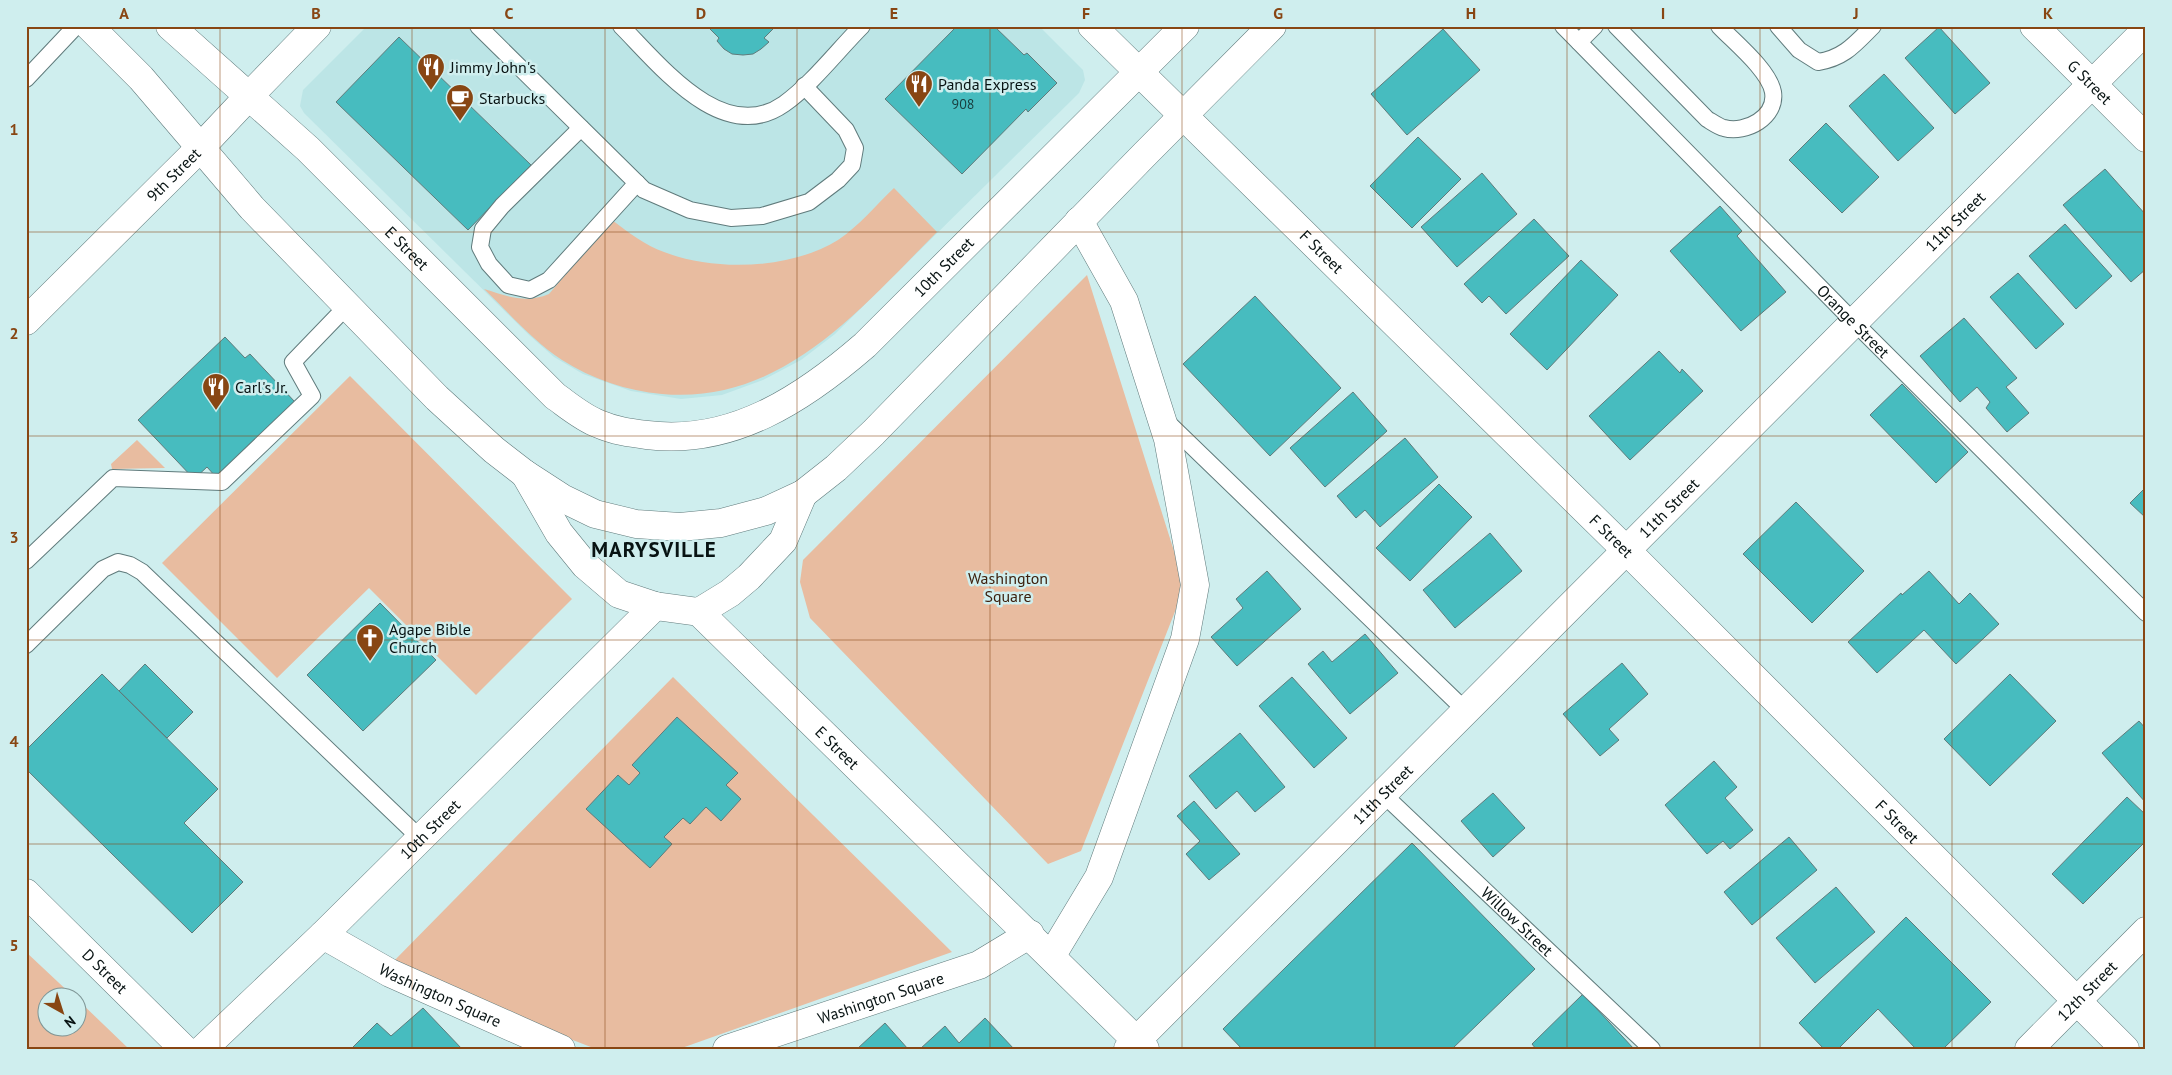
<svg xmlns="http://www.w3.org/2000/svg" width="2172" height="1075" font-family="'PT Sans',sans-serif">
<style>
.built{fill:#bce5e6}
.green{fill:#e8bca0}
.building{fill:#47bcbf;stroke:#5f7b7b}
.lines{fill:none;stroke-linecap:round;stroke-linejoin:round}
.lane-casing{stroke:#607b7c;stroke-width:18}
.street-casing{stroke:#607b7c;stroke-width:29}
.highway-casing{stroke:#607b7c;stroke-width:29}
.lane{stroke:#fff;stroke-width:16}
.street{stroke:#fff;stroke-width:28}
.highway{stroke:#fff;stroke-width:28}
.grid{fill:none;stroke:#884613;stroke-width:1;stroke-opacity:0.55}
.labels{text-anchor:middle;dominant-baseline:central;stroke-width:5;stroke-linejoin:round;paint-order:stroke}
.number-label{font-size:14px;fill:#183d3e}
.poi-label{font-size:16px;fill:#081313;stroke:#cfeeee;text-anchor:start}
.street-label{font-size:16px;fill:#081313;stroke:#cfeeee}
.park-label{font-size:16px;fill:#3d210e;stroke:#cfeeee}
.district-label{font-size:21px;font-weight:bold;letter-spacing:1px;fill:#081313;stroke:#cfeeee}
.neatline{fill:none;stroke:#884613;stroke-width:2}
.grid-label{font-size:16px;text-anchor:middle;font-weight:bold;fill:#884613}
</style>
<rect width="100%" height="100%" fill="#cfeeee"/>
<path class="built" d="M 367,26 L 1039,26 L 1083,70 L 1085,80 L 1079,93 L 835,334 L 801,360 L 763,380 L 722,395 L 681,399 L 631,391 L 583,374 L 554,357 L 529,335 L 304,113 L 300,106 L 303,90 Z"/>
<path class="green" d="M 894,188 L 937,232 C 860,309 782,405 662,394 C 627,391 592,379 562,360 C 533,341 509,313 484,289 C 507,296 525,304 549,294 L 612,220 C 629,233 645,245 664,252 C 715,272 792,269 838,240 C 859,226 876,205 894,188 Z
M 1087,275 L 1185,586 L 1081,851 L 1048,864 L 810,618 L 800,582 L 803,560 Z
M 350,376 L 572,599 L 476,695 L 369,588 L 277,678 L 162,563 Z
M 137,440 L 165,468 L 112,469 L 111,464 Z
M 673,677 L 952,952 L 679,1049 L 596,1049 L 446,991 L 390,965 Z
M 26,952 L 74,997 L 48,998 L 48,1028 L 78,1028 L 78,1000 L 129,1049 L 26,1049 Z"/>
<path class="building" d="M 707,26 L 776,26 L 764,38 L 769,42 L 761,49 L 753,54 L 743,55 L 732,54 L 724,49 L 717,41 L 719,38 Z
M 957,26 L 994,26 L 1024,55 L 1027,53 L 1057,83 L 1028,112 L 1026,109 L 962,174 L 885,99 Z
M 1939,27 L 1990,83 L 1955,114 L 1905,58 Z
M 1443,29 L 1480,70 L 1407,135 L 1371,94 Z
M 399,37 L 531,165 L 468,230 L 336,102 Z
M 1884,74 L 1934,128 L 1898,161 L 1849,106 Z
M 1826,123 L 1879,177 L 1842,213 L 1789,160 Z
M 1418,137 L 1461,179 L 1412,228 L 1370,186 Z
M 2105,169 L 2146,215 L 2146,256 L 2143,258 L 2146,260 L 2146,269 L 2131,282 L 2063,205 Z
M 1482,173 L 1517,214 L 1457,267 L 1421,227 Z
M 1720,206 L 1742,231 L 1737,236 L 1786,292 L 1741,331 L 1670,251 Z
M 1534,219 L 1569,256 L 1506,314 L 1489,296 L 1482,303 L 1464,284 Z
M 2065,224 L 2112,276 L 2076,309 L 2029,256 Z
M 1581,260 L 1618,295 L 1547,370 L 1510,334 Z
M 2018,273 L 2064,324 L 2036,349 L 1990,297 Z
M 1255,296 L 1341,388 L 1270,456 L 1183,364 Z
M 1964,318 L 2017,378 L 2006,387 L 2029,413 L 2007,432 L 1986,408 L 1990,402 L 1977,387 L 1960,402 L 1920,356 Z
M 225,337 L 245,358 L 250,354 L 295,402 L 216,477 L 207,467 L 194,479 L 138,420 Z
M 1659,351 L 1680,373 L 1682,369 L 1703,391 L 1630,460 L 1589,416 Z
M 1902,384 L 1968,452 L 1936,483 L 1870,415 Z
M 1353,392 L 1387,431 L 1325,487 L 1290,448 Z
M 1405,438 L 1438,477 L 1380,527 L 1365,510 L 1356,518 L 1337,496 Z
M 1439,484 L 1472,517 L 1410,581 L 1376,548 Z
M 2146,487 L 2146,518 L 2130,503 Z
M 1796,502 L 1864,571 L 1812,623 L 1743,554 Z
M 1490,533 L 1522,571 L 1455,628 L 1423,590 Z
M 1267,571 L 1301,609 L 1237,666 L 1211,637 L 1243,608 L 1236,599 Z
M 1929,571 L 1959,604 L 1970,593 L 1999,624 L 1956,664 L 1924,630 L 1877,673 L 1848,642 L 1901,593 L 1902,595 Z
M 380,603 L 436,660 L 363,731 L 307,675 Z
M 1365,634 L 1398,673 L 1350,714 L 1308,664 L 1323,651 L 1332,662 Z
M 1622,663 L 1648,694 L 1609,729 L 1619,740 L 1600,756 L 1563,714 Z
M 145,664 L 193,712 L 167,738 L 119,691 Z
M 102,674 L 218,789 L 184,823 L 243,882 L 192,933 L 26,769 L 26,750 Z
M 2010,674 L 2056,721 L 1990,786 L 1944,739 Z
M 1292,677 L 1347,738 L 1314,768 L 1259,706 Z
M 677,717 L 738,773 L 726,785 L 741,799 L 721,821 L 706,807 L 690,824 L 683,818 L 664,837 L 672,844 L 650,868 L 586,809 L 618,775 L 629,785 L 640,773 L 632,765 Z
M 2139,721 L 2146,729 L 2146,803 L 2102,753 Z
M 1240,733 L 1285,787 L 1255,812 L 1237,791 L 1216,809 L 1189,776 Z
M 1714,761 L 1737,787 L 1725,798 L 1753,830 L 1730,849 L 1723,841 L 1707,854 L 1665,805 Z
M 1493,793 L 1525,828 L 1493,857 L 1461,821 Z
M 2127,797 L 2146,815 L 2146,841 L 2083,904 L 2052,874 Z
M 1194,801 L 1240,854 L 1209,880 L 1186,854 L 1200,841 L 1177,816 Z
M 1789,837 L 1817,870 L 1752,925 L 1724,892 Z
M 1412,843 L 1535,969 L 1452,1049 L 1242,1049 L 1223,1029 Z
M 1836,887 L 1875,932 L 1815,983 L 1776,938 Z
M 1906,917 L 1991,1002 L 1943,1049 L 1916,1049 L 1878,1009 L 1838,1049 L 1824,1049 L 1799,1023 Z
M 1583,994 L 1634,1049 L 1536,1049 L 1532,1044 Z
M 423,1008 L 462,1049 L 351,1049 L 377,1023 L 391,1036 Z
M 985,1018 L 1014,1049 L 920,1049 L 945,1026 L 959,1043 Z
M 885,1023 L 908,1049 L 857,1049 Z"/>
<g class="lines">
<defs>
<g id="lane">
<path d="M 478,26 L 644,190 L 690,210 L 731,218 L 762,216 L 809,202 L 838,180 L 852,165 L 855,148 L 846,130 L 804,86"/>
<path d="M 621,26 C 659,64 723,147 784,104 C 812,84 837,51 862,26"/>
<path id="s1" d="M 1563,26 L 1854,322 L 2146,613"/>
<path d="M 1616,26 L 1707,119 C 1712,122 1719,127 1724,128 C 1746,134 1777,117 1773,92 C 1769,70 1734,42 1719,26"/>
<path d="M 1778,26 L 1799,50 L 1818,62 C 1844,58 1855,44 1873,26"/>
<path d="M 1579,42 L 1595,26"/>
<path d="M 26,79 L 76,26"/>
<path d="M 581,128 L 502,206 L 483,229 L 480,247 L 489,264 L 508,285 L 530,290 L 549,280 L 637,183"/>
<path d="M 1165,420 L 1466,711"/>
<path d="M 26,561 L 113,478 L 222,482 L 312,396 L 293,362 L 347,306"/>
<path d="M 26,645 L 103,569 L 118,562 L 130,565 L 142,572 L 420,838"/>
<path id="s2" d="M 1383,794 L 1652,1049"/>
</g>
<g id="street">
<path id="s3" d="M 1092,26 L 1626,550 L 2125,1049"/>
<path id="s4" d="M 2034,26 L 2146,138"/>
<path d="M 249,96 L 317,26"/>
<path id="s5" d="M 525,474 L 559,533 L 585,565 L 619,594 L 655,606 L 699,612 L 1145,1049"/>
<path d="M 699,612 L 730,593 L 749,577 L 783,541 L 803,494"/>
<path id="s6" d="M 26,893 L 184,1049"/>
<path id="s7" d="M 323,935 L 390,973 L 561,1049"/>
<path d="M 1052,955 L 1099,877 L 1185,639 L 1195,585 L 1168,439 L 1124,301 L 1079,221"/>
<path id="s8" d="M 203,1049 L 323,935 L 655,606"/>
<path id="s9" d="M 727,1049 L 979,965 L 1030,934"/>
<path id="s10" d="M 1128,1049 L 2146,30"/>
<path id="s11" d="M 2029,1049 L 2146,931"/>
</g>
<g id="highway">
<path d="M 89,26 L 141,78 L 252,208 L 437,398 L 494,450 L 525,474 L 562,498 L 595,514 L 636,524 L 680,527 L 721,523 L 766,511 L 803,494 L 836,468 L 873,433 L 1145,154 L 1272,26"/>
<path id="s12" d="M 170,26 L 308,149 L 555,396 C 569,406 583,418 599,424 C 615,431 631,433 647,435 C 732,446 804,398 865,345 L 1185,26"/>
<path id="s13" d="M 26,321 L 201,147 L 249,96"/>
</g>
</defs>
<use href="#lane" class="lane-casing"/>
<use href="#street" class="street-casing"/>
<use href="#highway" class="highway-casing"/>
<use href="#lane" class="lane"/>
<use href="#street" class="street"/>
<use href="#highway" class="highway"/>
</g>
<path class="grid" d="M 220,26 L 220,1049M 412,26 L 412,1049M 605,26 L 605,1049M 797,26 L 797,1049M 990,26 L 990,1049M 1182,26 L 1182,1049M 1375,26 L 1375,1049M 1567,26 L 1567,1049M 1760,26 L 1760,1049M 1952,26 L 1952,1049M 26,232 L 2146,232M 26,436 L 2146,436M 26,640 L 2146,640M 26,844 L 2146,844"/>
<defs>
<symbol id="restaurant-pin" viewBox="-11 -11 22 30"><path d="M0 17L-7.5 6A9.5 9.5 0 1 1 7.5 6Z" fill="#884613" stroke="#cfeeee"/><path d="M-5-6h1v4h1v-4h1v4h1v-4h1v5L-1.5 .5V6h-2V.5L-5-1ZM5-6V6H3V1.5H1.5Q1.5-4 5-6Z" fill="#fff"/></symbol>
<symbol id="cafe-pin" viewBox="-11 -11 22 30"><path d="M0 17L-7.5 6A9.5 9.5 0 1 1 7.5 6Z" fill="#884613" stroke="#cfeeee"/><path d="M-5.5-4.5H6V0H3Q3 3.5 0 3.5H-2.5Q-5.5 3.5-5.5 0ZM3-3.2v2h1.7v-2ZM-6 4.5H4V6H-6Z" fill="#fff"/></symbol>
<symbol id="church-pin" viewBox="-11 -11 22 30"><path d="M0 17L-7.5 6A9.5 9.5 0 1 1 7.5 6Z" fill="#884613" stroke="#cfeeee"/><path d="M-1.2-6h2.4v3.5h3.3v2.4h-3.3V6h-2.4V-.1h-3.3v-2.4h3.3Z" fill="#fff"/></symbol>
</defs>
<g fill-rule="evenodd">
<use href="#restaurant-pin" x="415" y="51" width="32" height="43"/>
<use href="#restaurant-pin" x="903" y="68" width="32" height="43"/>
<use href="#cafe-pin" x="444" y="82" width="32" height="43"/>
<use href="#restaurant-pin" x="200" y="371" width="32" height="43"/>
<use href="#church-pin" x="354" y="622" width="32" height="43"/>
</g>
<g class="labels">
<g class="number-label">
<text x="963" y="104">908</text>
</g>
<g class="poi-label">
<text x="450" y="67">Jimmy John's</text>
<text x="938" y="84">Panda Express</text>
<text x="479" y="98">Starbucks</text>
<text x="235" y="387">Carl's Jr.</text>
<text x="389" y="629">Agape Bible<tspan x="389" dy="18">Church</tspan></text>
</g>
<g class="street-label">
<text stroke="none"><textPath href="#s4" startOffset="79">G Street</textPath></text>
<text stroke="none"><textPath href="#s13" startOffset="208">9th Street</textPath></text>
<text stroke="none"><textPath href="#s10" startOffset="1170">11th Street</textPath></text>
<text stroke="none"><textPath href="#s12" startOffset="325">E Street</textPath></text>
<text stroke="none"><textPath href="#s3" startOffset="322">F Street</textPath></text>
<text stroke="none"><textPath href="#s12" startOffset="990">10th Street</textPath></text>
<text stroke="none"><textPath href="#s1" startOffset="414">Orange Street</textPath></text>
<text stroke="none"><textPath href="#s10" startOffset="765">11th Street</textPath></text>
<text stroke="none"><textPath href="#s3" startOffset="728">F Street</textPath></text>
<text stroke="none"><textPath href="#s5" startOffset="430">E Street</textPath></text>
<text stroke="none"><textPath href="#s10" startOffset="360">11th Street</textPath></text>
<text stroke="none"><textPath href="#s3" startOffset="1132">F Street</textPath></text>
<text stroke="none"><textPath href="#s8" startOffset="316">10th Street</textPath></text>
<text stroke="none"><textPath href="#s2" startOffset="185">Willow Street</textPath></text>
<text stroke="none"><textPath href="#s6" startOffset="111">D Street</textPath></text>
<text stroke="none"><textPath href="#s11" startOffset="82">12th Street</textPath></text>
<text stroke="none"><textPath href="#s7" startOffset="132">Washington Square</textPath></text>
<text stroke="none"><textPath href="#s9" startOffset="162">Washington Square</textPath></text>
</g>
<g class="park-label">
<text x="1008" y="578">Washington<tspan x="1008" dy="18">Square</tspan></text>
</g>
<g class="district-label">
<text x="654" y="549">MARYSVILLE</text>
</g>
</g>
<rect width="2172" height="1075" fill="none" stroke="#cfeeee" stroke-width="55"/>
<g transform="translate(62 1012) rotate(141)"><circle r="24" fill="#cfeeee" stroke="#7f9696"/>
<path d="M0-4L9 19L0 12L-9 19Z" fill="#884613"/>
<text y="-8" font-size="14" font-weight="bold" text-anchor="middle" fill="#081313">N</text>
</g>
<rect x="28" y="28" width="2116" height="1020" class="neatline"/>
<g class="grid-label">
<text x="124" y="19">A</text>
<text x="316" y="19">B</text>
<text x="509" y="19">C</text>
<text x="701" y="19">D</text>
<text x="894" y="19">E</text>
<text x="1086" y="19">F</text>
<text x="1278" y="19">G</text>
<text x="1471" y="19">H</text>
<text x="1663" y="19">I</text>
<text x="1856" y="19">J</text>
<text x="2048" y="19">K</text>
<text x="14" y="135">1</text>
<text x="14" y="339">2</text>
<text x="14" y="543">3</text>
<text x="14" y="747">4</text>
<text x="14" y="951">5</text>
</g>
</svg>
